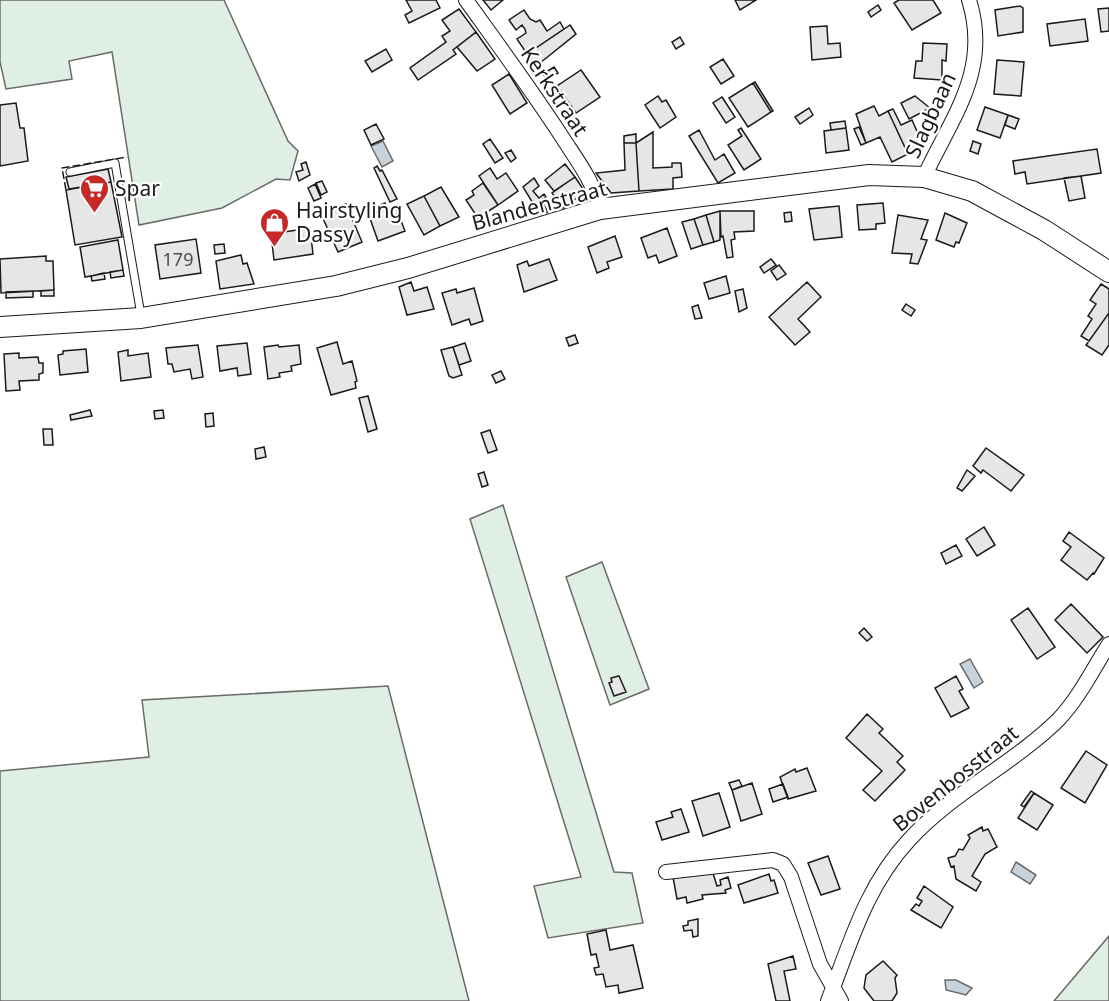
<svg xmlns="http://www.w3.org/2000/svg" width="1109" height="1001" font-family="'Noto Sans',sans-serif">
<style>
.green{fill:#e0efe3;stroke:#6a6a6a;stroke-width:1.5}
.water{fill:#c6d2dc;stroke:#6a6a6a;stroke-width:1.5}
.building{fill:#e6e6e6;stroke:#1a1a1a;stroke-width:1.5}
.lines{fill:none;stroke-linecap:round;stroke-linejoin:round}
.lane-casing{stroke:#1a1a1a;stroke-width:9}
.street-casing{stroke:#1a1a1a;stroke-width:16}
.secondary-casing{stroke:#1a1a1a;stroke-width:22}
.lane{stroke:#fff;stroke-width:7}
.street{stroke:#fff;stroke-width:14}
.secondary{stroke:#fff;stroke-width:20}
.fence{stroke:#1a1a1a;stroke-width:1.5;stroke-dasharray:8 3;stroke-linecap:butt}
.labels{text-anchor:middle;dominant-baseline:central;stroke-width:4.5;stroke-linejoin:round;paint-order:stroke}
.number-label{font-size:18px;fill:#4d4d4d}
.street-label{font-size:21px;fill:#1a1a1a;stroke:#fff}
.poi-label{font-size:21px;fill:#1a1a1a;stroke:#fff;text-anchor:start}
</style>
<rect width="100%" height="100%" fill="#fff"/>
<path class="green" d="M 0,0 L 224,0 L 288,141 L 298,151 L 290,180 L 276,179 L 222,208 L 139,225 L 112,52 L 69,61 L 72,79 L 6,89 L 0,62 Z
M 503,505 L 614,872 L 632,873 L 643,923 L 548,938 L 534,886 L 581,877 L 470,519 Z
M 602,562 L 649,689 L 610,705 L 566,577 Z
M 388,686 L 469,1001 L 0,1001 L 0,771 L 149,757 L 142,700 Z
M 1109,936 L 1109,1001 L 1054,1001 Z"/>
<path class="water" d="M 383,141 L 393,161 L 382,167 L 371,146 Z
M 970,659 L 983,682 L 974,688 L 960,664 Z
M 1016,862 L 1036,875 L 1030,884 L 1011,872 Z
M 945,980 L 956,980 L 972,988 L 966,995 L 946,990 Z"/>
<path class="building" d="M 406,0 L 436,0 L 440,8 L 409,23 L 405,15 L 412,11 Z
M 483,0 L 503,0 L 491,10 Z
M 735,0 L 756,0 L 740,10 Z
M 899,0 L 933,0 L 941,13 L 912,30 L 894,3 Z
M 878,5 L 881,10 L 871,17 L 868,12 Z
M 1020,6 L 1023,8 L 1023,32 L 998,36 L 995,10 Z
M 1109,8 L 1109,31 L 1101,32 L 1098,9 Z
M 459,9 L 476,32 L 453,50 L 456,54 L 418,80 L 410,68 L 446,42 L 442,36 L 450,31 L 442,20 Z
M 524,10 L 530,19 L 536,22 L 540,20 L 547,31 L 560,22 L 564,29 L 527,54 L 517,39 L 526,33 L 525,29 L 522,25 L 516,30 L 509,20 Z
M 1085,19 L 1088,41 L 1050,46 L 1047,24 Z
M 570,25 L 576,34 L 535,67 L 527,54 Z
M 827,26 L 828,44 L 840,43 L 841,57 L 812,60 L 810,27 Z
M 476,32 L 495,59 L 477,71 L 457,47 Z
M 680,37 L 684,44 L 676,49 L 672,42 Z
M 923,43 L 947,44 L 946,61 L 942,60 L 942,80 L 914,78 L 916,61 L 922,61 Z
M 386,49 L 392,60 L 372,72 L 365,61 Z
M 723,59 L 734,76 L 721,84 L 710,67 Z
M 997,60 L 1024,62 L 1021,96 L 994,94 Z
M 554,67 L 558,73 L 547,79 L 543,74 Z
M 581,70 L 600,97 L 576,113 L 557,86 Z
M 509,74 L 527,103 L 510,114 L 492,85 Z
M 755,82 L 773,111 L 771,112 L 753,83 Z
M 753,83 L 771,112 L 748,127 L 729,98 Z
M 658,96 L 662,102 L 666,100 L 676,117 L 660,128 L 645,105 Z
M 915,96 L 930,108 L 909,119 L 901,103 Z
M 722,97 L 735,117 L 726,123 L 713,103 Z
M 16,103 L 20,128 L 24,128 L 28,161 L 0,166 L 0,105 Z
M 874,106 L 879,116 L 888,111 L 908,154 L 892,162 L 880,137 L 866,143 L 856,114 Z
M 985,107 L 1008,115 L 1000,138 L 977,130 Z
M 809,108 L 813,115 L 800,124 L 795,117 Z
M 893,109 L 901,125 L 912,120 L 924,147 L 908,154 L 888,111 Z
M 1008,115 L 1019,119 L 1015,129 L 1005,125 Z
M 845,121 L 846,128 L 831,130 L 830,123 Z
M 376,124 L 384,139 L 371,145 L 364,130 Z
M 859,127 L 866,143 L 861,145 L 854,129 Z
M 741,128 L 761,159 L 744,170 L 728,145 L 742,136 L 738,130 Z
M 846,128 L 849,150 L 826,153 L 824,131 Z
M 699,130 L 715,160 L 724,154 L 735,173 L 718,183 L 689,136 Z
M 653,132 L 653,168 L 672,167 L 672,163 L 681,163 L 682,177 L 673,178 L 673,189 L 639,191 L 636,143 Z
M 636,134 L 636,143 L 624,143 L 624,136 Z
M 490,139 L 503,158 L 495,163 L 483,144 Z
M 973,141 L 981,144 L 978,154 L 970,151 Z
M 624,143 L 636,143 L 639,191 L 611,193 L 596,173 L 625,170 Z
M 1097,149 L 1101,173 L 1027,184 L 1025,172 L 1015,174 L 1013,161 Z
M 511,150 L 516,158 L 511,162 L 505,153 Z
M 306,162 L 310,175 L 299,181 L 296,172 L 303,170 L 301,164 Z
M 565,164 L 575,177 L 554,191 L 545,180 Z
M 377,166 L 380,171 L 382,170 L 397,199 L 390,202 L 374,168 Z
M 490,168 L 497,179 L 506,173 L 518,191 L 498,205 L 479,176 Z
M 108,169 L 111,182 L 69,189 L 66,177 Z
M 1081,176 L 1085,198 L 1069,201 L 1064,178 Z
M 575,177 L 583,189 L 582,194 L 570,203 L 571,205 L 563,208 L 552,193 Z
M 534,178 L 539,186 L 533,191 L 539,198 L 544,194 L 546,197 L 534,205 L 523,187 Z
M 322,181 L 327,192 L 321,195 L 316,183 Z
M 111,182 L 122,237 L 75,245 L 66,190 Z
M 483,183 L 498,205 L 478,218 L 466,200 L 474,195 L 472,191 Z
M 315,184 L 321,198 L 314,201 L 308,188 Z
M 441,187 L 459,217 L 440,226 L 424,196 Z
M 424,196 L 440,226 L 424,235 L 407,204 Z
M 541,200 L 548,212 L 541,214 L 534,205 Z
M 385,203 L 387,209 L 395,205 L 405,231 L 378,241 L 367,210 Z
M 883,203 L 885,223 L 876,224 L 876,229 L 859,230 L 857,205 Z
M 346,204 L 362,242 L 338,252 L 321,214 Z
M 839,206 L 842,237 L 814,240 L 809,209 Z
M 720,211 L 720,240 L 714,242 L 706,215 Z
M 720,211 L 754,211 L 754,231 L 734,232 L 735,239 L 731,240 L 733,257 L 727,258 L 723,236 L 721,237 Z
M 791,212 L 792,221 L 785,222 L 784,213 Z
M 945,213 L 967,223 L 959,243 L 956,242 L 954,247 L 936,240 Z
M 706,215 L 714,242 L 703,245 L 694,219 Z
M 898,215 L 928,220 L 921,239 L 927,240 L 918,264 L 910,263 L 912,254 L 892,253 Z
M 694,219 L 703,245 L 691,249 L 682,222 Z
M 310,228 L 313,254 L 274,260 L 271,234 Z
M 667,228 L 677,256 L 659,263 L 656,255 L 648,258 L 641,238 Z
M 615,236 L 622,257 L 607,262 L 609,268 L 597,273 L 588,247 Z
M 196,239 L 201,273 L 160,279 L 155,245 Z
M 118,240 L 123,270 L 85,277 L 80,247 Z
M 224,244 L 225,253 L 215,254 L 214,245 Z
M 241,255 L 243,264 L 247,263 L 254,284 L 220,289 L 216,261 Z
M 46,256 L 46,261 L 53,261 L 54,290 L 1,293 L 0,259 Z
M 549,259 L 557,280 L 524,292 L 517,265 L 527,261 L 529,266 Z
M 771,259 L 776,265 L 764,273 L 760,267 Z
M 779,265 L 786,274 L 777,280 L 771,271 Z
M 123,270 L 124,276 L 111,278 L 110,272 Z
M 104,273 L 105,279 L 92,281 L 91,276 Z
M 726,276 L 730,293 L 709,299 L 704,283 Z
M 411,282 L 414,291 L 427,287 L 434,309 L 407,315 L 399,287 Z
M 807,282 L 821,297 L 798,319 L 810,332 L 795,345 L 769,317 Z
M 1101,284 L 1109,289 L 1109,313 L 1089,341 L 1081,336 L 1092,319 L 1088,316 L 1096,304 L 1090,300 Z
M 474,288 L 483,321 L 471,325 L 469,319 L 452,325 L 442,293 L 456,289 L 457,293 Z
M 743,289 L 747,308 L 739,312 L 735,291 Z
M 54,290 L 54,296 L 41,296 L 41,291 Z
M 33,291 L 33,297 L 6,298 L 6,292 Z
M 906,304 L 915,310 L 911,316 L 902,310 Z
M 698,305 L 702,318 L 695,319 L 692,307 Z
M 1109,313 L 1109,345 L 1102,355 L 1086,345 Z
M 575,335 L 578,343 L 569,346 L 566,338 Z
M 337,342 L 343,364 L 352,361 L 357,381 L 355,382 L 356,388 L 331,395 L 317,348 Z
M 247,343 L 251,374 L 238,376 L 237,368 L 220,371 L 217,346 Z
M 465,343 L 471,361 L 459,365 L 453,347 Z
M 198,345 L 203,377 L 192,379 L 190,369 L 174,372 L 172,364 L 168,364 L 166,348 Z
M 278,345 L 279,347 L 299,345 L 301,364 L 291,366 L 292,371 L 279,373 L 280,377 L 268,379 L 264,347 Z
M 453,347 L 462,375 L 453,378 L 449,376 L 441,350 Z
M 86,349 L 88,372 L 60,375 L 58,355 L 63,354 L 63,351 Z
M 128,350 L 128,356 L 148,353 L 151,377 L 121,381 L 118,352 Z
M 19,353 L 19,358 L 38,357 L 39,363 L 43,363 L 43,373 L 39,374 L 39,380 L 19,381 L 20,390 L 6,391 L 4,354 Z
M 501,371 L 505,379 L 496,383 L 492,375 Z
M 368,396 L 377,429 L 368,432 L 359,398 Z
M 90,410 L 92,416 L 71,420 L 70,415 Z
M 163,410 L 164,418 L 155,419 L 154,411 Z
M 213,413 L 214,426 L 206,427 L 205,414 Z
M 43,429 L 52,429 L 53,445 L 44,445 Z
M 490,430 L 497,450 L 488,453 L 481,433 Z
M 264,447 L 266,457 L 256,459 L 255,449 Z
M 986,448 L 1024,475 L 1011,491 L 983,470 L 981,473 L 973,466 Z
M 967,470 L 975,476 L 962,491 L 957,488 Z
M 484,472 L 488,485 L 482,487 L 478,474 Z
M 984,527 L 995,545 L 977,556 L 966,539 Z
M 1069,532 L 1104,558 L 1094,574 L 1093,573 L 1087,580 L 1061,560 L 1071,547 L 1063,541 Z
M 956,545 L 962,556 L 946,564 L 941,553 Z
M 1071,604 L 1103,637 L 1087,653 L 1055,620 Z
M 1028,608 L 1055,647 L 1037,659 L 1011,620 Z
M 864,628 L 872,637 L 867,641 L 859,633 Z
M 619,676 L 626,692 L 614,696 L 609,683 L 612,682 L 611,678 Z
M 956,676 L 963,689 L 959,691 L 969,708 L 951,717 L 935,688 Z
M 867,714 L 883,729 L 879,733 L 903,756 L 897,762 L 905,770 L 875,801 L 863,790 L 882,771 L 846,738 Z
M 1086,751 L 1107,765 L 1085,803 L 1061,788 Z
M 807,768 L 816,791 L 788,799 L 780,777 L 795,769 L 796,772 Z
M 739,780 L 742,786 L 732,790 L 729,783 Z
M 752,783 L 762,814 L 741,821 L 732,790 Z
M 783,784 L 788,797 L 773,802 L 769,789 Z
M 1031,791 L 1034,793 L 1024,807 L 1021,805 Z
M 719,793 L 730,827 L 703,836 L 692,801 Z
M 1034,793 L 1053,805 L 1037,830 L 1018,818 Z
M 681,809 L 689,832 L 662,840 L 656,822 L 673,817 L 671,812 Z
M 982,827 L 983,831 L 988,829 L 997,847 L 985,854 L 972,876 L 981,882 L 976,891 L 956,879 L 954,866 L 951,867 L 948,858 L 955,856 L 959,849 L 963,850 L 970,838 L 968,835 Z
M 828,856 L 840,889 L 821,895 L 808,863 Z
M 712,870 L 717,886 L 721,885 L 720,880 L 728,877 L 731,888 L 725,890 L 726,893 L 702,895 L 703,899 L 687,903 L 686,897 L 677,899 L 673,877 Z
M 769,874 L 771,881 L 774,880 L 778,893 L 744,903 L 738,885 Z
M 924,886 L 953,907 L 941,928 L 911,910 L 916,904 L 919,906 L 922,901 L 917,898 Z
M 698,919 L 698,936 L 693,937 L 692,930 L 684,931 L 683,926 L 688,925 L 688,921 Z
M 606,930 L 610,950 L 633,945 L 643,988 L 619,993 L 618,985 L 606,987 L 603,974 L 596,975 L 594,968 L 599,967 L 596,954 L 591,955 L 587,934 Z
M 793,956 L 796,969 L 784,971 L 790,1001 L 776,1001 L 768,964 Z
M 883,961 L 897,975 L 895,978 L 897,993 L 892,1001 L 874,1001 L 864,988 L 866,975 Z"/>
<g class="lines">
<defs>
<path id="lane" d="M 70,172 L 115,163 L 141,315"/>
<path id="street" d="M 466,0 C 499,46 533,92 564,140 C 579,163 594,183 600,209
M 924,177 C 952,117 991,70 969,0
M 666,872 L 773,860 L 783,864 L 791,877 L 820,964 L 841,1001
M 828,1001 C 850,944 866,886 909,840 C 952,793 1013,764 1058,720 C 1079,698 1093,669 1109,644"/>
<path id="secondary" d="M 0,327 L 141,318 L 336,286 L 408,268 L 600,209 L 869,175 L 924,177 L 972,191 L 1044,230 L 1109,272"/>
</defs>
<use href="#lane" class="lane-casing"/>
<use href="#street" class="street-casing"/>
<use href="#secondary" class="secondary-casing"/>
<use href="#lane" class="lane"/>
<use href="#street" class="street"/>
<use href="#secondary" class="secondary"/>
<path class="fence" d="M 66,190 L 62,168 L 127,157"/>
</g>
<defs>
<symbol id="supermarket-pin" viewBox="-11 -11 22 30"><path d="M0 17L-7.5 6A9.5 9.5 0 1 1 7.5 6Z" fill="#c62828" stroke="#fff"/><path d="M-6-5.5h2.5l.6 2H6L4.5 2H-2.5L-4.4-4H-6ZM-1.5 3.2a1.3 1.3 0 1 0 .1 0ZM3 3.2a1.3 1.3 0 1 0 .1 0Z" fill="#fff"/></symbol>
<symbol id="shop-pin" viewBox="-11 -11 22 30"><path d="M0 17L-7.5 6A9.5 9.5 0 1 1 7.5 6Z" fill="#c62828" stroke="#fff"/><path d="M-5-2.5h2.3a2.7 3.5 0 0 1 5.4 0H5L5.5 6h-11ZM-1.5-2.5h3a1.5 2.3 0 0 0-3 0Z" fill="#fff"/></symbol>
</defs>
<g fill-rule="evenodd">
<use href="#supermarket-pin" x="78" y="172" width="33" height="45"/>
<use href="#shop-pin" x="258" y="206" width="33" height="45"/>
</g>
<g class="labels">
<g class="number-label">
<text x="178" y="259">179</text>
</g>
<g class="street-label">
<text transform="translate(555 91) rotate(56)">Kerkstraat</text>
<text transform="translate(930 115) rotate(-65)">Slagbaan</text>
<text transform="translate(539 205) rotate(-15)">Blandenstraat</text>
<text transform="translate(955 778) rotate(-39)">Bovenbosstraat</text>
</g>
<g class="poi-label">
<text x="115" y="188">Spar</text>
<text x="296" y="210">Hairstyling<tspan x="296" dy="24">Dassy</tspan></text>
</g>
</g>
</svg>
